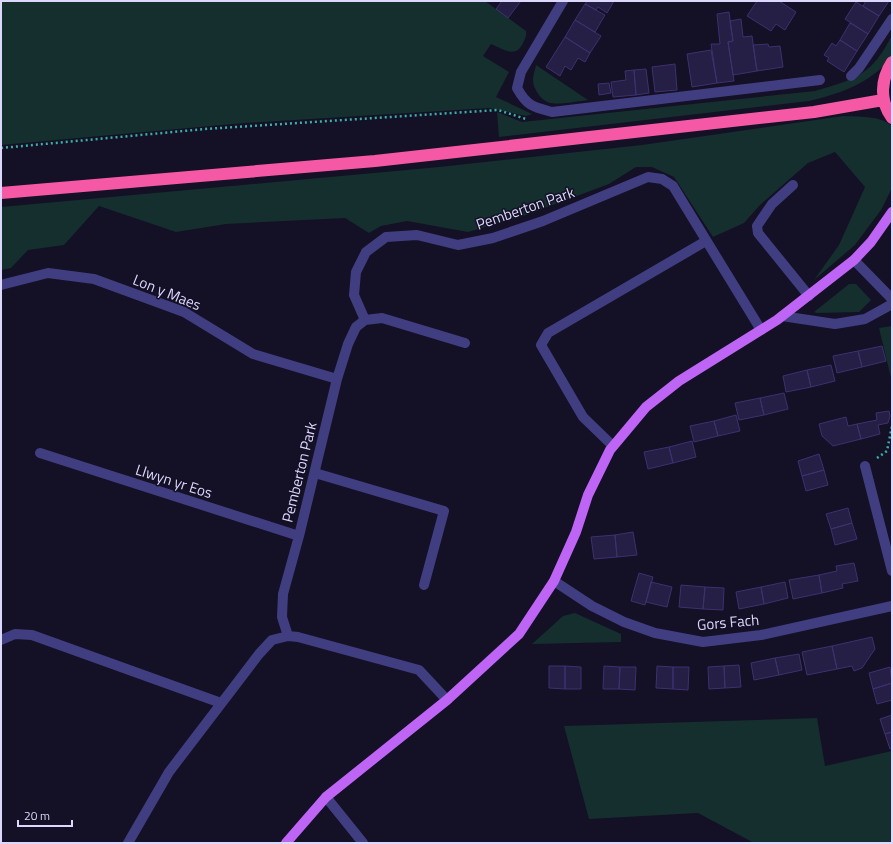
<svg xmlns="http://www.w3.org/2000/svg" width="893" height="844" font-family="'Titillium Web',sans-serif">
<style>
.green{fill:#142f2e}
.building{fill:#251e45;stroke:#3d3170}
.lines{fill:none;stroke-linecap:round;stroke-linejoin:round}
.path{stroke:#37b1a8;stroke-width:2.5;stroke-dasharray:2 3;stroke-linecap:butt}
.minor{stroke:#403e81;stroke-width:10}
.major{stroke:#be65f6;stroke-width:10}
.highway{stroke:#f559a6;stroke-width:12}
.labels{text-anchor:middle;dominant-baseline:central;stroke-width:3;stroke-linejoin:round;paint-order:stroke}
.street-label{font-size:15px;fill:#dbd7fd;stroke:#141025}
</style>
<rect width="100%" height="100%" fill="#141025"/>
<path class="green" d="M 1,1 L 485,1 L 526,31 C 527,36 525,39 523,43 C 516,59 503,49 491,44 L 483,56 L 509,72 L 496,97 L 532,114 L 526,116 L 489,108 L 244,123 L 1,145 Z
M 892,35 L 892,58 C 867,84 843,93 809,101 L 499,137 L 497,112 L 522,122 L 815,91 C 856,79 872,75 892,35 Z
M 536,65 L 588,100 C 577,101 563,105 551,103 C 542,102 533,89 533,80 C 533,75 535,70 536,65 Z
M 843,116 C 858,117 880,115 892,126 L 892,188 L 881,210 L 855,245 L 814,280 L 839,245 L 865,187 L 835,152 L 808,163 L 760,205 L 744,223 L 713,237 L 674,177 L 652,167 L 636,167 L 609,184 L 526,215 L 468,232 L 407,221 L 381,226 L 369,233 L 345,218 L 226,224 L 176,232 L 99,206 L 64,245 L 28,250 L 11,268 L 1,270 L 1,207 L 439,167 L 642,145 Z
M 849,284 L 856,284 L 871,300 L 859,312 L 817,313 L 814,312 Z
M 892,326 L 892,382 L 879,328 Z
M 575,613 L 621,634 L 621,642 L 532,644 L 563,616 Z
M 817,718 L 825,766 L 892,751 L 892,843 L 754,843 L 698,813 L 589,819 L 564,726 Z"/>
<path class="building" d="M 502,1 L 521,1 L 508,18 L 496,9 Z
M 587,1 L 614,1 L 607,13 L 598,7 L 596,10 L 585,4 Z
M 757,1 L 779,1 L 796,12 L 785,30 L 776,24 L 771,31 L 747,16 Z
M 866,1 L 889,1 L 879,16 L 863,6 Z
M 856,2 L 879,16 L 868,34 L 845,19 Z
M 585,4 L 605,15 L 595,32 L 575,20 Z
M 729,12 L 733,41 L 728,42 L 734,81 L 717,83 L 711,44 L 720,44 L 717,14 Z
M 741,19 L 743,37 L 752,36 L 757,71 L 733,75 L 728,42 L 733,41 L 730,21 Z
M 575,20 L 601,36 L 590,53 L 565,37 Z
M 850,23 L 868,34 L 857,51 L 840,40 Z
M 565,37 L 590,53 L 585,62 L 578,58 L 571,70 L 565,66 L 560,76 L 546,67 Z
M 840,40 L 857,51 L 844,72 L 827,61 L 829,58 L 824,55 L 832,43 L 836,46 Z
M 768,44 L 769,47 L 780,46 L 783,67 L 757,71 L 753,45 Z
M 711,50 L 717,83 L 692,87 L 687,54 Z
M 675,64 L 677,90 L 655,92 L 652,67 Z
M 646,69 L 649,93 L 636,95 L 634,70 Z
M 634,70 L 636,95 L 613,97 L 611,82 L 626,80 L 625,71 Z
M 609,83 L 611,93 L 599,95 L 598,84 Z
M 882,346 L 886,361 L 862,367 L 858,351 Z
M 858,351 L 862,367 L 837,373 L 833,356 Z
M 831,365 L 835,381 L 811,387 L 807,370 Z
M 807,370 L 811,387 L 786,392 L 783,376 Z
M 784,393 L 788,409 L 764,415 L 760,398 Z
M 760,398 L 764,415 L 739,420 L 735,403 Z
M 889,411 L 890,416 L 888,423 L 878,425 L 880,434 L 861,439 L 857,424 L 877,420 L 876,413 Z
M 736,415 L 740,431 L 718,436 L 714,421 Z
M 846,417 L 848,426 L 857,424 L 861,439 L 833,446 L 822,436 L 819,424 Z
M 714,421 L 718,436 L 694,442 L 690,426 Z
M 692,441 L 696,457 L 673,463 L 669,447 Z
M 669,447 L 673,463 L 648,469 L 644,452 Z
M 819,454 L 824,470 L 802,476 L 798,461 Z
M 824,470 L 828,485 L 806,491 L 802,476 Z
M 848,508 L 852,523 L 831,529 L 826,514 Z
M 852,523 L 857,539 L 835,545 L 831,529 Z
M 633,532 L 637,555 L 617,557 L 615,535 Z
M 615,535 L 617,557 L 594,559 L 591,537 Z
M 854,563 L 858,581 L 842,584 L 843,588 L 822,593 L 819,575 L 837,571 L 836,566 Z
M 639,573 L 653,577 L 645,605 L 631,601 Z
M 819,575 L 822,593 L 793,599 L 789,580 Z
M 651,582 L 672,587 L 667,607 L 646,602 Z
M 785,582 L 788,598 L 764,604 L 761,587 Z
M 681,585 L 705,587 L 703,609 L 679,607 Z
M 705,587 L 724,588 L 723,610 L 703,609 Z
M 761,587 L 764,604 L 739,609 L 736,592 Z
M 872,637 L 875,649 L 862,668 L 854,671 L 852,666 L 837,669 L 832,646 Z
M 832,646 L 837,669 L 807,675 L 802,652 Z
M 799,654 L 802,670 L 779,675 L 775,658 Z
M 775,658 L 779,675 L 754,680 L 751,663 Z
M 739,665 L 741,687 L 725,688 L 724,666 Z
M 549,666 L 565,666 L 565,689 L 549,688 Z
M 565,666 L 581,667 L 581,689 L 565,689 Z
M 604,666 L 620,667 L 619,689 L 603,689 Z
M 657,666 L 673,667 L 673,689 L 656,688 Z
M 724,666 L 725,688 L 709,689 L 708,667 Z
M 620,667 L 636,667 L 635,690 L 619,689 Z
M 673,667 L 689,667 L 688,690 L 673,689 Z
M 890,667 L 892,683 L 873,689 L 869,673 Z
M 892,683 L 892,700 L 877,704 L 873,689 Z
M 892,715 L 892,732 L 885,734 L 880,719 Z
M 892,732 L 892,748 L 890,749 L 885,734 Z"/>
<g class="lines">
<path class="path" d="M 1,148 L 205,129 L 498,110 L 526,119
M 877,458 L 887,451 L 892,426"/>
<path class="minor" d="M 563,1 L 521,72 L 517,88 C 527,106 533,107 552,112 L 820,80
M 851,76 L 859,68 L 892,19
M 793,185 L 772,204 L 757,226 L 758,233 L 809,296
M 854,260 L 892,299
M 1,285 L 48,273 L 94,279 L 184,312 L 253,354 L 337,379
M 782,316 L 835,324 L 865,319 L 892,304
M 365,320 L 354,295 L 356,272 L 366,252 L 386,237 L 417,235 L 458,245 L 493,238 L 543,221 L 648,177 L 662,179 L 673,186 L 761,330
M 613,446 L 583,417 L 541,345 L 548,333 L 706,241
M 40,453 L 299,536
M 865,466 L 892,571
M 315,473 L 444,511 L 424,585
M 554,581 L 592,606 L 624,622 L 655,633 L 703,642 L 761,635 L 892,606
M 288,636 L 282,617 L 283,594 L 299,536 L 337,379 L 348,344 L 356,327 L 365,320 L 382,318 L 465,343
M 1,640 L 15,634 L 32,635 L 221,703
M 326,797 L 363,843
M 128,843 L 169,772 L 259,654 L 272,640 L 288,636 L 298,637 L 419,670 L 447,700"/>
<path class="major" d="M 286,843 L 326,797 L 447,700 L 519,634 L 554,581 L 576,532 L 588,495 L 610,450 L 646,407 L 679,381 L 777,320 L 854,260 L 871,242 L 892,212"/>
<path class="highway" d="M 892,62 C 881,79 879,100 892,118
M 1,193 L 375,161 L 814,112 L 883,100"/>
</g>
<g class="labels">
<g class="street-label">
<text transform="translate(525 208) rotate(-19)">Pemberton Park</text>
<text transform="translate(167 292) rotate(22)">Lon y Maes</text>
<text transform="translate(299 472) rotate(-76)">Pemberton Park</text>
<text transform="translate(174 481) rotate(18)">Llwyn yr Eos</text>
<text transform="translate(728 622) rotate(-5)">Gors Fach</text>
</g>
</g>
<rect width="893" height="844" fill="none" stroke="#dbd7fd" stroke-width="4"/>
<path d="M18 820v6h54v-6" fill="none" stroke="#dbd7fd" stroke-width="2"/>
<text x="24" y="820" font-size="12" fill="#dbd7fd" stroke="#141025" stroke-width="3" paint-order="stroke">20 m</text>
</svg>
